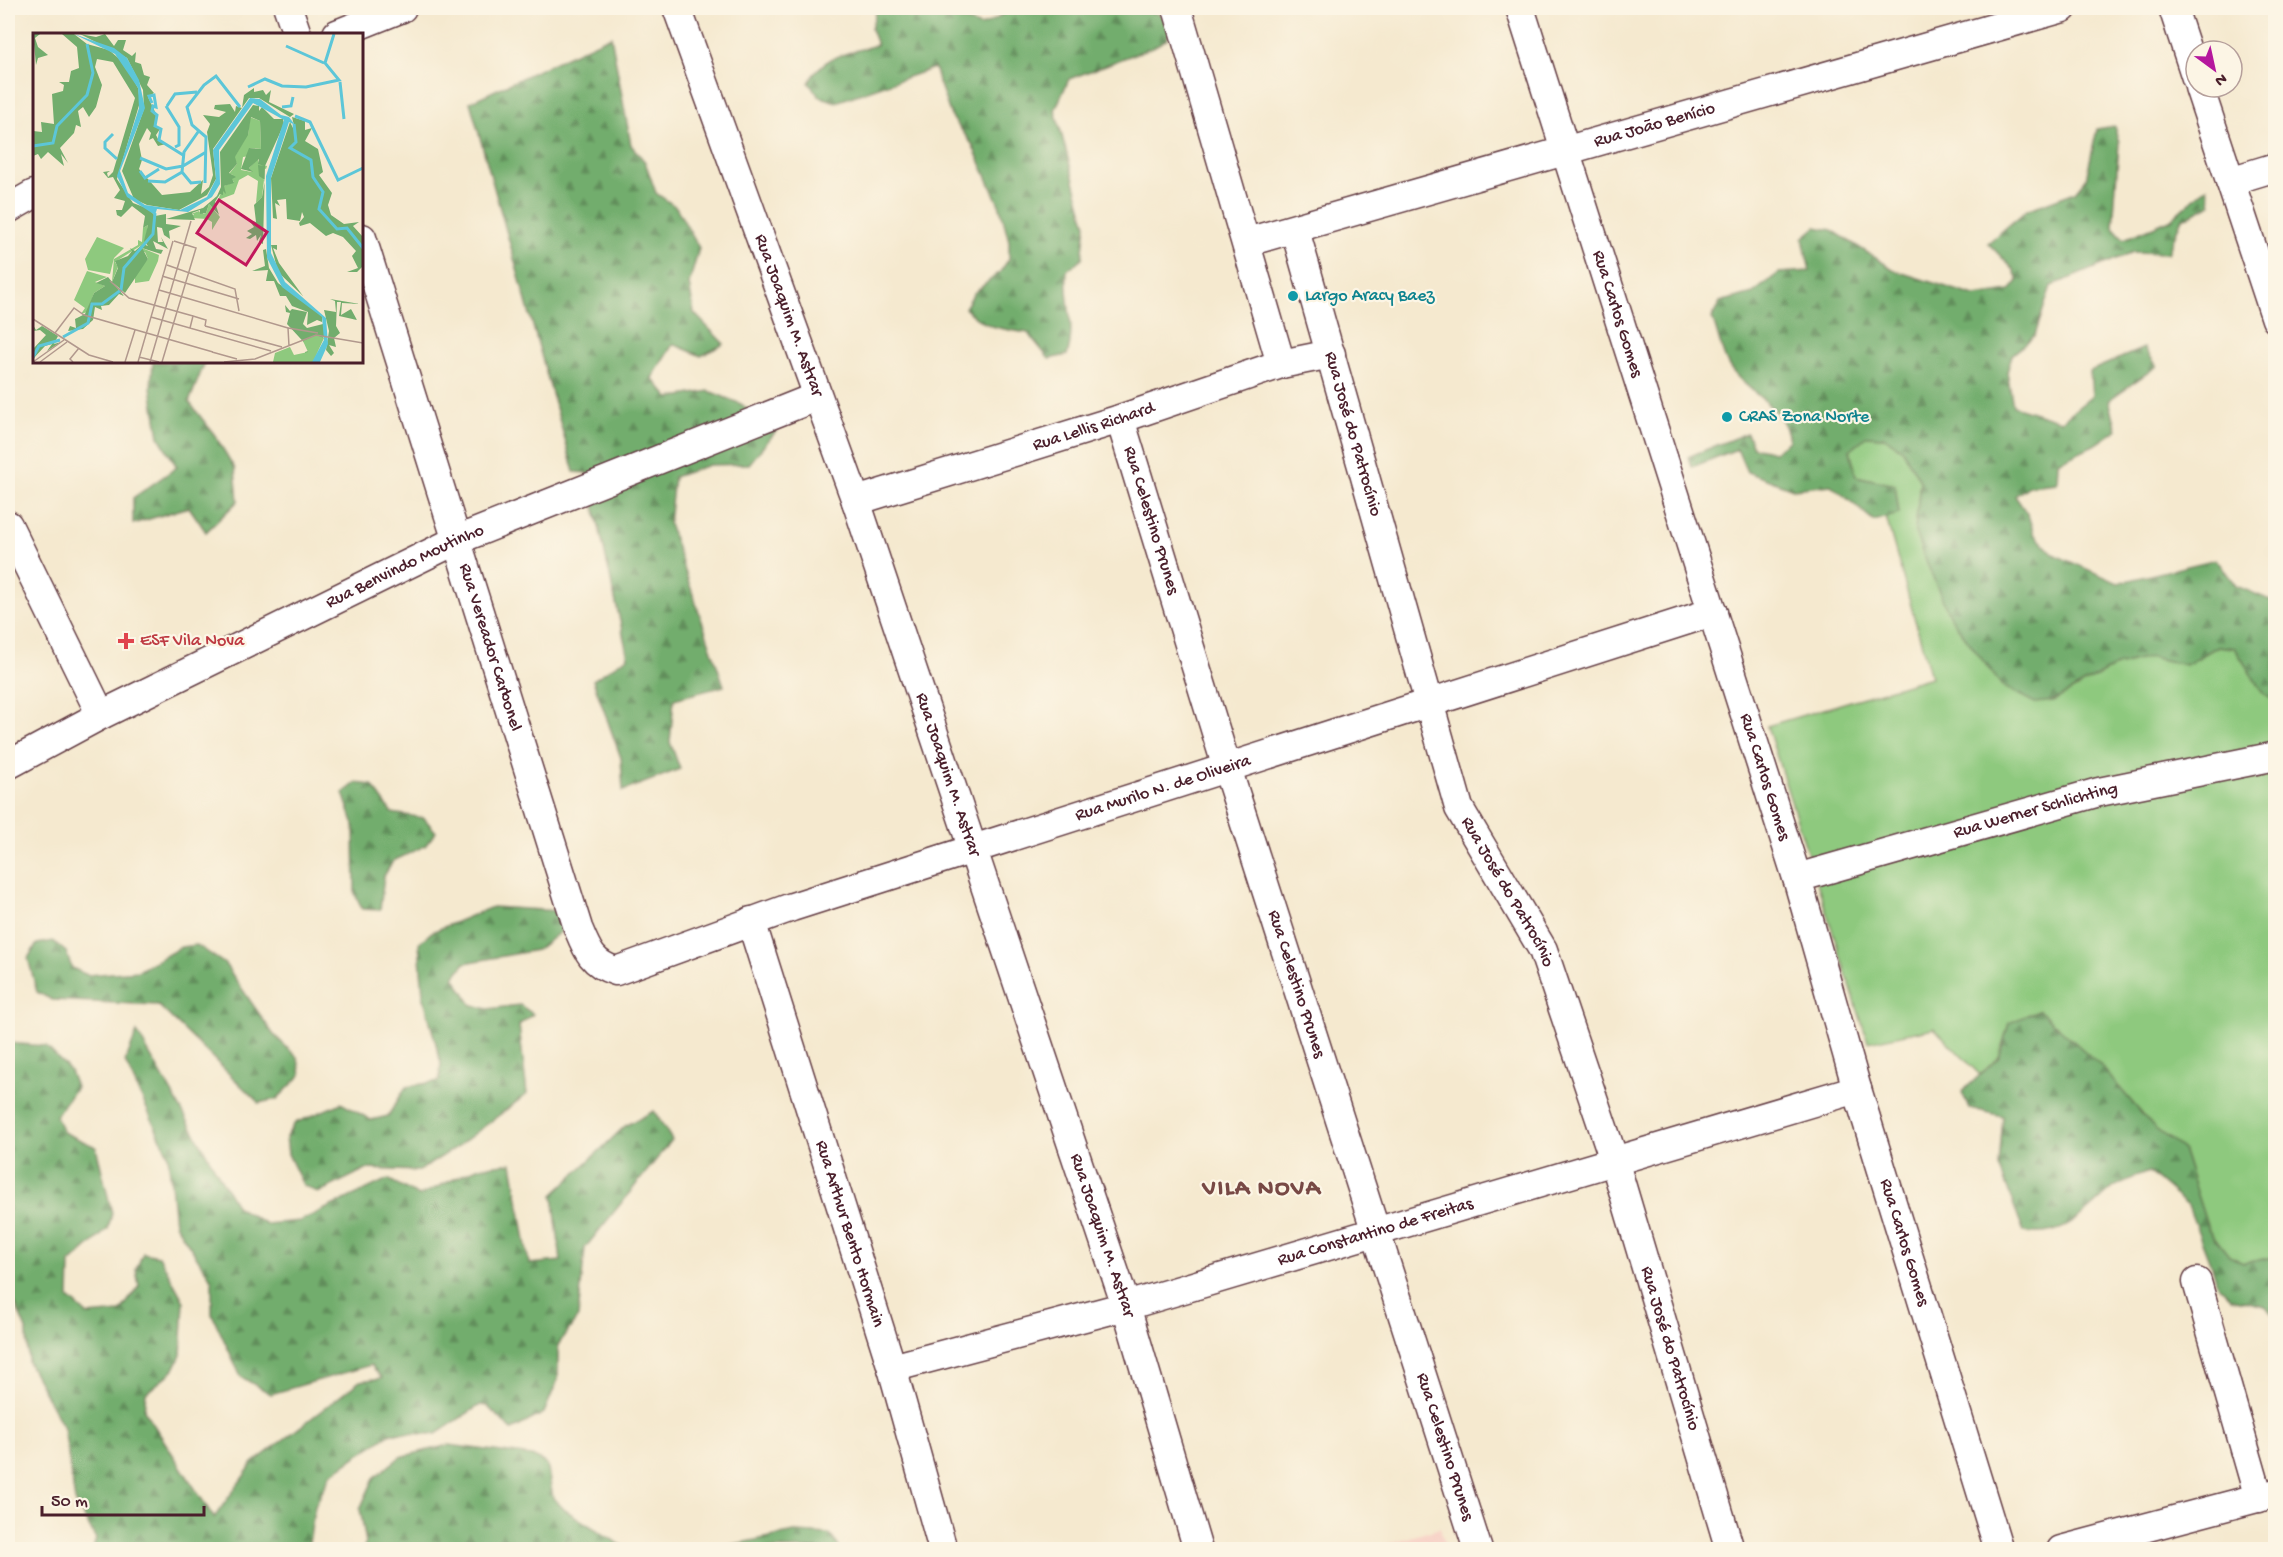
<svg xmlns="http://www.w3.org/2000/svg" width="2283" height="1557" font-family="'Gochi Hand',sans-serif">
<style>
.built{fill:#f7d1c6}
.grass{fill:#8ec97e;stroke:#6c7454;stroke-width:1.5}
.forest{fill:url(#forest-firs);stroke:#5e664c;stroke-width:1.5}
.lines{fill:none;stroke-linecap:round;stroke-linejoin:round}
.minor-casing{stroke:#643d44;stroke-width:31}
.minor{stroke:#fff;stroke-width:28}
.culture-dot{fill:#0f9aa8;stroke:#fcf5e5;stroke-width:2}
.health-dot{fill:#e0444e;stroke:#fcf5e5;stroke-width:2}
.labels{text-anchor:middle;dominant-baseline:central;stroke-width:4.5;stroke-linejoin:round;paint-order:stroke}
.street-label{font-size:18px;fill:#4a1f2b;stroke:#fcf5e5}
.culture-label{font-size:18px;fill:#0d838f;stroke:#fcf5e5;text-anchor:start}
.health-label{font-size:18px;fill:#be3a42;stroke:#fcf5e5;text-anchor:start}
.district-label{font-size:24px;font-weight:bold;letter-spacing:1.5px;fill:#784945;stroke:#fcf5e5}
.inset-river{fill:none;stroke:#5cc6d8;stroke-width:3}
.inset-road{fill:none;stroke:#b1988d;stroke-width:1.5}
.view{fill:#c2185b;fill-opacity:0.15;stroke:#c2185b;stroke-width:3}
.inset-edge{fill:none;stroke:#4a1f2b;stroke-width:3}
</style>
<defs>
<pattern id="forest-firs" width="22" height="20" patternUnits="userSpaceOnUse" patternTransform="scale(1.5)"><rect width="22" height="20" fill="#72ad6d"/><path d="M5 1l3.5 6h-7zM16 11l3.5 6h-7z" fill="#608c5a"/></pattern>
</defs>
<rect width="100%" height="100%" fill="#fcf5e5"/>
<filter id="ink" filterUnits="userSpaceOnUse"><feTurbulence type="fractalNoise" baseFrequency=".0167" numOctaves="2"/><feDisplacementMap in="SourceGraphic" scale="12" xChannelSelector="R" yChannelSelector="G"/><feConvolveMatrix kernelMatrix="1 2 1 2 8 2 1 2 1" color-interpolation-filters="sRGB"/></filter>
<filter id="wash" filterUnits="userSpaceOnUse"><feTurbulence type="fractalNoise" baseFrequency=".008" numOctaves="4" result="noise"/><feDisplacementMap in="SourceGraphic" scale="24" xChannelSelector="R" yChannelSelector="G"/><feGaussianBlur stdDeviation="1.35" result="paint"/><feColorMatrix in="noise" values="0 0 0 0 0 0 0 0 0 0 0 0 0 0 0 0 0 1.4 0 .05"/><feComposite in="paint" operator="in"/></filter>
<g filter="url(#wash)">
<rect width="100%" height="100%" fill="#f5e9cf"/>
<path class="built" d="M 1440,1528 L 1446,1549 L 1371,1549 Z"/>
<path class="grass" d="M 1866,436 L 1884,437 L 1902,449 L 1920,481 L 1915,532 L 2053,701 L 2116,666 L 2151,657 L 2186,665 L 2218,646 L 2235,648 L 2262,692 L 2275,701 L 2275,1257 L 2244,1263 L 2229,1256 L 2208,1229 L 2182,1149 L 2154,1128 L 2100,1065 L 2009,1023 L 1999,1057 L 1980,1075 L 1934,1028 L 1868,1042 L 1767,726 L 1931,677 L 1886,517 L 1899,513 L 1895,485 L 1856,476 L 1850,450 Z"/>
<path class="forest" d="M 877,8 L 929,8 L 981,26 L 996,19 L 1010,8 L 1118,8 L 1123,10 L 1157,13 L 1172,22 L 1167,39 L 1153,47 L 1069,79 L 1055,110 L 1086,225 L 1082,259 L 1067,270 C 1064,302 1077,325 1067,355 L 1049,359 L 1028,333 C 1002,329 983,328 965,308 L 974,293 L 1000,272 L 1009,259 L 1009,241 L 1000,207 L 972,144 L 951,116 L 934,68 L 836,102 L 819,96 L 809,83 C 821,55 849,53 877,45 L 871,29 Z
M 611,36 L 631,145 L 645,162 L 656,193 L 676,207 L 699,248 L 689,284 L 694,313 L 724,344 L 701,356 L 673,344 L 652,378 L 669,398 L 709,391 L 741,404 L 776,431 L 749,464 L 709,465 L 674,477 L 669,524 L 724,686 L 674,699 L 670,742 L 680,769 L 623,791 L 621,758 L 593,680 L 628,657 L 587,473 L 574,472 L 470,102 Z
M 2114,126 L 2119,142 L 2113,227 L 2124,239 L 2170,220 L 2207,187 L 2211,204 L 2181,220 L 2168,253 L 2133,252 L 2051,286 L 2035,335 L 2012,355 L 2007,372 L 2013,406 L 2061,421 L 2092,396 L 2090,371 L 2144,348 L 2157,366 L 2109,400 L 2117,430 L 2098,443 L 2058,462 L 2057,483 L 2029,486 L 2015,496 L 2028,515 L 2034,534 L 2053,554 L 2118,583 L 2216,559 L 2236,586 L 2275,602 L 2275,701 L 2262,692 L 2235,648 L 2218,646 L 2186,665 L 2151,657 L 2116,666 L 2053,701 L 2035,703 L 2002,686 L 1950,617 L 1921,549 L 1915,532 L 1920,481 L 1902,449 L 1884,437 L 1867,436 L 1850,450 L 1856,476 L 1895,485 L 1899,514 L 1874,521 L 1831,485 L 1793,489 L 1747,472 L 1737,449 L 1692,467 L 1688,457 L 1747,433 L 1753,447 L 1774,452 L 1789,441 C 1786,406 1746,393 1729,366 C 1721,353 1718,332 1712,318 L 1720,302 L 1753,293 L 1779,273 L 1810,271 L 1803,238 L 1816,227 L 1832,230 L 1896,271 L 1975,296 L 2010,291 L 2018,281 L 2014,270 L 1988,243 L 2027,210 L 2075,192 L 2086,179 L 2097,129 Z
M 153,362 L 205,362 L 189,402 L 214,434 L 235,469 L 238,501 L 206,532 L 189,507 L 133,524 L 133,498 L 177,467 L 159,437 L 151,387 Z
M 356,783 L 372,785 L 392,813 L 424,818 L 436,832 L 425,846 L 393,861 L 384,876 L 380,910 L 362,909 L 355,894 L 354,825 L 343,793 Z
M 492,907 L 560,911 L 564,929 L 537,950 L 465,963 L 454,977 L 472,1005 L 488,1009 L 520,1005 L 533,1014 L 519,1025 L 527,1094 L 457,1147 L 419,1171 L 366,1169 L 318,1193 L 303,1185 L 288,1154 L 286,1137 L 295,1123 L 341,1103 L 371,1120 L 388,1116 L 406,1087 L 439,1081 L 441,1063 L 423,995 L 419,943 L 432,932 Z
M 53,941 L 66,952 L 72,968 L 87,975 L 138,971 L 181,947 L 197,945 L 225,964 L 273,1034 L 298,1058 L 301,1075 L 277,1099 L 259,1103 L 158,1005 L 52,1000 L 37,992 L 28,958 L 37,944 Z
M 2039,1010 L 2100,1065 L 2154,1128 L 2182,1149 L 2208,1229 L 2229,1256 L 2244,1263 L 2275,1257 L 2275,1315 L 2265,1306 L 2231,1298 L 2219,1286 L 2188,1206 L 2148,1172 C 2137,1177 2123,1181 2113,1188 C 2084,1212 2067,1239 2024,1232 L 1999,1167 L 2003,1116 L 1969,1108 L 1962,1092 L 1999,1057 L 2009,1023 Z
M 137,1032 L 237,1207 L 266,1224 L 300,1221 L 388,1179 L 419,1196 L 479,1167 L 512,1163 L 529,1264 L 561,1261 L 553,1195 L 625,1126 L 654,1111 L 672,1140 L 585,1248 L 578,1317 L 558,1345 L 558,1379 L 544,1413 L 512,1430 L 487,1406 L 480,1405 L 436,1434 L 391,1433 L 331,1474 L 315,1506 L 308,1549 L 93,1549 L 96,1539 L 75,1501 L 64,1428 L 28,1362 L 27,1332 L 8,1286 L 8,1043 L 46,1046 L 70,1071 L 76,1087 L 56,1116 L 63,1132 L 96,1147 L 112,1213 L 108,1229 L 70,1263 L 69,1298 L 88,1315 L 120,1312 L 139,1286 L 136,1269 L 143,1253 L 159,1256 L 184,1302 L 181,1355 L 173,1371 L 146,1393 L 144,1410 L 214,1518 L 253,1463 L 360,1381 L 382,1378 L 371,1365 L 271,1394 L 241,1377 L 212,1314 L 212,1280 L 175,1224 L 168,1154 L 125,1062 Z
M 449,1445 L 532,1456 L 547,1464 L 553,1498 L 565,1510 L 627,1549 L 363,1549 L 366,1542 L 360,1509 L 374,1478 L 400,1457 Z
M 795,1532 L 829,1534 L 841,1549 L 711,1549 Z"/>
</g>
<g filter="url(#ink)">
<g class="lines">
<defs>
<g id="minor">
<path d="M 288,8 L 297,34"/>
<path id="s1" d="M 677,8 L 856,501 L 1126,1306 L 1198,1550"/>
<path d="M 1177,8 L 1281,364"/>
<path id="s2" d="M 1520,8 L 1797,878 L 1857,1089 L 1999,1550"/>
<path d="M 2173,8 L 2196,78"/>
<path d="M 337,34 L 402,8"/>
<path d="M 2199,87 L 2276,319"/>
<path d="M 2230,181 L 2276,167"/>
<path d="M 8,209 L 34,194"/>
<path id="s3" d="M 1295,230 L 1459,808 L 1543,950 L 1614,1160 L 1730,1550"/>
<path id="s4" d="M 362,238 L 578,928 C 587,950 592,964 616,971 L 792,907 L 1713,612"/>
<path id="s5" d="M 1247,242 L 2063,8"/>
<path id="s6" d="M 1120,419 L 1227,768 L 1478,1550"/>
<path id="s7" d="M 856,501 L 1120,419 L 1281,364 L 1331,354"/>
<path d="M 8,525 L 101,715"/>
<path id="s8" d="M 8,765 L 101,715 L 457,540 L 816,397"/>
<path id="s9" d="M 1797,878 L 2099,792 L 2276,756"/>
<path id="s10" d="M 751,921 L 892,1368 L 943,1550"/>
<path d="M 2197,1282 L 2259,1498"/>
<path id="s11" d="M 892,1368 L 1126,1306 L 1857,1089"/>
<path d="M 2061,1550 L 2276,1493"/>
</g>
</defs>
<use href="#minor" class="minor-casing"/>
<use href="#minor" class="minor"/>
</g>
</g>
<g class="culture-dot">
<circle cx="1293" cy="296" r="6"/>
<circle cx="1727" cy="417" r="6"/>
</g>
<path class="health-dot" d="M123 632h6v6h6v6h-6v6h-6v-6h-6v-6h6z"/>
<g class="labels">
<g class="street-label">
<text stroke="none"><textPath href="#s5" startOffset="424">Rua João Benício</textPath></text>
<text stroke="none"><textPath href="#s2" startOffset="321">Rua Carlos Gomes</textPath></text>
<text stroke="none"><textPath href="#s1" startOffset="327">Rua Joaquim M. Astrar</textPath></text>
<text stroke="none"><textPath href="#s7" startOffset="249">Rua Lellis Richard</textPath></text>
<text stroke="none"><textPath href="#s3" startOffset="212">Rua José do Patrocínio</textPath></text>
<text stroke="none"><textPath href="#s6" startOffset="106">Rua Celestino Prunes</textPath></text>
<text stroke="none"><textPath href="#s8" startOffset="444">Rua Benvindo Moutinho</textPath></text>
<text stroke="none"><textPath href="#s4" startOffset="429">Rua Vereador Carbonel</textPath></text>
<text stroke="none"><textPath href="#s1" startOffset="813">Rua Joaquim M. Astrar</textPath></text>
<text stroke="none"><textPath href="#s2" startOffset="807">Rua Carlos Gomes</textPath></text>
<text stroke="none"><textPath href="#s4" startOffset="1360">Rua Murilo N. de Oliveira</textPath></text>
<text stroke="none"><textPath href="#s9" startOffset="248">Rua Werner Schlichting</textPath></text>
<text stroke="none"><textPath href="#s3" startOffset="698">Rua José do Patrocínio</textPath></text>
<text stroke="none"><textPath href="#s6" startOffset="592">Rua Celestino Prunes</textPath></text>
<text stroke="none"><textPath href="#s11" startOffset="502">Rua Constantino de Freitas</textPath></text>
<text stroke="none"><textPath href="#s10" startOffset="328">Rua Arthur Bento Hormain</textPath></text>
<text stroke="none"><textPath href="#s1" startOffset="1299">Rua Joaquim M. Astrar</textPath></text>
<text stroke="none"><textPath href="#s2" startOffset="1293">Rua Carlos Gomes</textPath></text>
<text stroke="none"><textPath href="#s3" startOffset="1184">Rua José do Patrocínio</textPath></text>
<text stroke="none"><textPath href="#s6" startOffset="1078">Rua Celestino Prunes</textPath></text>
</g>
<g class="culture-label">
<text x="1305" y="296">Largo Aracy Baez</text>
<text x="1739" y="417">CRAS Zona Norte</text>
</g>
<g class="health-label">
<text x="140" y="641">ESF Vila Nova</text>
</g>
<g class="district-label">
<text x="1262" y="1189">VILA NOVA</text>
</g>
</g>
<g transform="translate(33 33)">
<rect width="330" height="330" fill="#f5e9cf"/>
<path d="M 217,84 L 227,88 L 228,116 L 217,115 L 216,123 L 210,124 L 208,137 L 219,139 L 216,135 L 225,126 L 226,131 L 234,133 L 233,136 L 226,133 L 231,147 L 229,164 L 223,170 L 225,148 L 215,142 L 206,147 L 201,161 L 185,167 L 191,153 L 201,149 L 195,145 L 200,142 L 196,141 L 204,131 L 201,125 L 212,106 L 208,103 L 214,89 L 211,101 L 215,102 ZM 176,171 L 187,184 L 179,197 L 179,189 L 174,186 L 158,185 L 161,181 L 158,181 L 166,178 L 168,181 L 169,174 L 170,181 L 173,180 ZM 115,192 L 112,210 L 82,229 L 85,234 L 79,249 L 81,226 L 105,212 L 105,207 L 109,209 L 110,195 ZM 64,204 L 91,215 L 81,225 L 77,241 L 55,237 L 52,226 ZM 109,215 L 126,222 L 125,228 L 116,248 L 102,250 L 102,241 L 115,226 L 112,219 L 108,220 ZM 54,238 L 74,244 L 62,249 L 72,253 L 61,260 L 54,279 L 48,281 L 52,275 L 41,267 Z" fill="#8ec97e"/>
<path d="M 0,1 L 7,1 L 2,5 L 5,14 L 15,22 L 5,25 L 3,32 ZM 29,1 L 41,1 L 54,11 L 76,17 L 91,30 L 105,55 L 107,69 L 84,146 L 100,170 L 116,176 L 122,183 L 133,181 L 133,191 L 148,193 L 136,198 L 137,206 L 131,202 L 129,195 L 124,194 L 125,209 L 130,209 L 128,204 L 135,216 L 120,208 L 123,216 L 130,217 L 128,221 L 109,215 L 115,226 L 92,260 L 79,249 L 85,235 L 82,228 L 95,223 L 99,218 L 97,215 L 102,218 L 110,211 L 115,213 L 111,208 L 115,192 L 110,195 L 112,183 L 99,173 L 88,184 L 84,182 L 83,177 L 89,177 L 92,168 L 81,165 L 87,157 L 80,144 L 75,145 L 70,139 L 77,138 L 74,140 L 75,144 L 80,139 L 102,65 L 80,29 L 64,26 L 62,34 L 69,52 L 63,74 L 56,84 L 50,74 L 45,78 L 48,94 L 43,92 L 41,100 L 27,115 L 35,130 L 28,121 L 31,133 L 15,119 L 8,126 L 5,121 L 0,123 L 0,98 L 9,99 L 8,89 L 21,91 L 19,61 L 30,58 L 31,52 L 26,49 L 36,49 L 38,38 L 46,35 L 44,14 ZM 47,1 L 63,4 L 72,1 L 81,13 L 85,7 L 93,7 L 90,17 L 99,23 L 103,19 L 102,29 L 108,31 L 111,42 L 117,44 L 114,52 L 121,60 L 115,64 L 124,83 L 121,93 L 127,96 L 123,102 L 126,108 L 133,111 L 125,113 L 120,105 L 116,107 L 118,100 L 114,95 L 106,111 L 109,127 L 106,136 L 129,162 L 157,159 L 170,147 L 168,161 L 176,154 L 180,142 L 174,99 L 177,91 L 170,82 L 186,84 L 193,79 L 181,76 L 182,72 L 197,71 L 202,79 L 203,73 L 209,75 L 211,62 L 221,55 L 221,59 L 230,57 L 233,62 L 238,57 L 236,69 L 261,81 L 257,84 L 226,65 L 216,65 L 180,116 L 183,146 L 174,162 L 146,177 L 114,172 L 101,166 L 89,138 L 111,76 L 110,57 L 94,25 ZM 220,72 L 226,73 L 226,78 L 229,74 L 241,86 L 250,86 L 251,91 L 232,133 L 230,211 L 226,209 L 228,202 L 224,208 L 223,202 L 217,206 L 213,205 L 219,201 L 214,198 L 221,194 L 216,187 L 223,189 L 221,172 L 229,164 L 232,147 L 226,143 L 225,132 L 231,133 L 225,131 L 226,126 L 216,135 L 220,139 L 208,136 L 216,115 L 228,116 L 227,88 L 218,84 L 215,102 L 202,124 L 204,131 L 196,140 L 203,144 L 199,146 L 201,150 L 191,153 L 193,161 L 190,158 L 190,162 L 187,161 L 182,169 L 186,182 L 176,171 L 173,180 L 167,181 L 167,177 L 159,180 L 162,187 L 133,186 L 170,175 L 184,163 L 188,154 L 187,119 ZM 259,84 L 272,88 L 272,97 L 279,95 L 272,108 L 285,116 L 290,139 L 286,142 L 299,160 L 295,172 L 298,182 L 311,191 L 326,189 L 320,193 L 330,204 L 330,233 L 324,239 L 314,239 L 325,235 L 319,223 L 323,218 L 310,204 L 300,200 L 293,203 L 277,190 L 267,193 L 266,190 L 271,184 L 269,179 L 267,188 L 254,186 L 253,166 L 244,167 L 247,173 L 242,170 L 244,186 L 240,185 L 238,145 L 257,89 L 263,101 ZM 238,212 L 244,212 L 244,217 L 240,215 L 246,230 L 270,263 L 245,239 ZM 233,216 L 236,235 L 245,250 L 289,283 L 289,289 L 284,287 L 274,292 L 275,279 L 259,273 L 253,263 L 247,263 L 241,248 L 233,248 L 235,237 L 219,238 L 232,233 L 230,217 ZM 75,244 L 91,263 L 86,261 L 76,272 L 68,273 L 69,277 L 62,274 L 60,287 L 50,296 L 35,298 L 37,293 L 43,295 L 42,286 L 52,281 L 61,260 L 72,253 L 63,250 ZM 297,266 L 327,271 L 309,270 L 308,282 L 318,276 L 324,287 L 306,283 L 308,269 L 304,269 L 303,293 L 307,300 L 301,305 L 303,314 L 296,312 L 301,320 L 298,323 L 293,317 L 296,298 L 291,277 L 303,279 L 302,268 ZM 252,272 L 257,278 L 259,276 L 274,279 L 270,291 L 274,295 L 290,291 L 292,301 L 279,329 L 273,329 L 272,319 L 278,317 L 254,291 L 257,280 L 253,279 ZM 0,292 L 3,297 L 9,293 L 25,303 L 21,311 L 28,309 L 14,318 L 19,311 L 12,313 L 0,326 L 0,316 L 13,302 L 7,297 L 0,298 Z" fill="#72ad6d"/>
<path d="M 283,302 L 291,305 L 280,329 L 240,329 L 242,320 L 257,314 L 261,322 L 275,319 L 270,308 Z" fill="#8ec97e"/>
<path d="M 41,1 L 81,15 L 94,25 L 106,47 L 112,75 L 87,138 L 95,160 L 112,172 L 147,177 L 174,164 L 183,146 L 180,117 L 217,65 L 227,66 L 248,82 L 256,84 L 262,92 L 256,89 L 238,145 L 238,220 L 252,249 L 293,285 L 295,311 L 287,329 L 279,329 L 291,307 L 289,284 L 249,254 L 234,225 L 233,143 L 251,87 L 220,70 L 186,117 L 187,151 L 179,164 L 155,179 L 124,176 L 122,182 L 94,164 L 84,143 L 106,75 L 105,55 L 82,21 Z" fill="#5cc6d8"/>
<path class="inset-river" d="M 253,13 L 291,30M 307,49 L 311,86M 215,54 L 232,46 L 249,53 L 273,54 L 306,47 L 292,30 L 301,1M 119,70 L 116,63 L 121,62 L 123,74 L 120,73 L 119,78 L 124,82 L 122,93 L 128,96 L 126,107 L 150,122M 133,73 L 146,94 L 146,112 L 142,114M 134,73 L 142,61 L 164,59M 249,74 L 258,73 L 260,64M 262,83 L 277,89 L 305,147 L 330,135M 261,91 L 263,109 L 257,115 L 278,127 L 280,144 L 290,159 L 286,176 L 304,196 L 314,195 L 330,215M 80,101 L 72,109 L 72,115 L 84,126M 0,113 L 20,110 L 24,93 L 54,62 L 60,40 L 54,11M 107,125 L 133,136 L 150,133 L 173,119M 107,138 L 112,145 L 126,136M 149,139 L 158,150 L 168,149M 115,148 L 132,149 L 149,139 L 151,119 L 165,99M 172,150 L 173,104 L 159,92 L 154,74 L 171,52 L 183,43 L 207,74M 30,304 L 55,290 L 59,271 L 69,271 L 88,257 L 91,235 L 120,201 L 122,180M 0,324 L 6,313 L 27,307"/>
<path class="inset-road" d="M 134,232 L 202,256 L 206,278M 129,243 L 206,266M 77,248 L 96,265 L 160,283M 126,257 L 255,295M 118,284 L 238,318M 0,286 L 56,322 L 80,329M 172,293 L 249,314M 157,295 L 160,283 L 173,287 L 172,293M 22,300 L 41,275 L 51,282 L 180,319M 256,313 L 255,295 L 285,300M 179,319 L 204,326M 106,324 L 126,329M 0,329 L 31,307M 7,329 L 34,309M 40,329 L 37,326 L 46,315M 92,329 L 102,297M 105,329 L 140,208M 117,329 L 158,188M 129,329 L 163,215 L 141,208M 191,329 L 222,326 L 283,302 L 330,310"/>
<path class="view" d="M 186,167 L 234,199 L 213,232 L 164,200 Z"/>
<rect width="330" height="330" class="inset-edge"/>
</g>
<rect width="2283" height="1557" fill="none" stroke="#fcf5e5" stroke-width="30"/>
<g transform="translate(2214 69) rotate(147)"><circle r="28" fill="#fcf5e5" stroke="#b59f9b" stroke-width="1.5"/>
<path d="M0-4.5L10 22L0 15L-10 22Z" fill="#b5179e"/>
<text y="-9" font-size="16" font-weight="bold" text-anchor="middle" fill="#4a1f2b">N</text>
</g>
<path d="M42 1506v9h162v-9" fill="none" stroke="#4a1f2b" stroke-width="3"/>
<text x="51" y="1506" font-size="18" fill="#4a1f2b" stroke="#fcf5e5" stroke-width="4.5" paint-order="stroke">50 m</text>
</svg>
